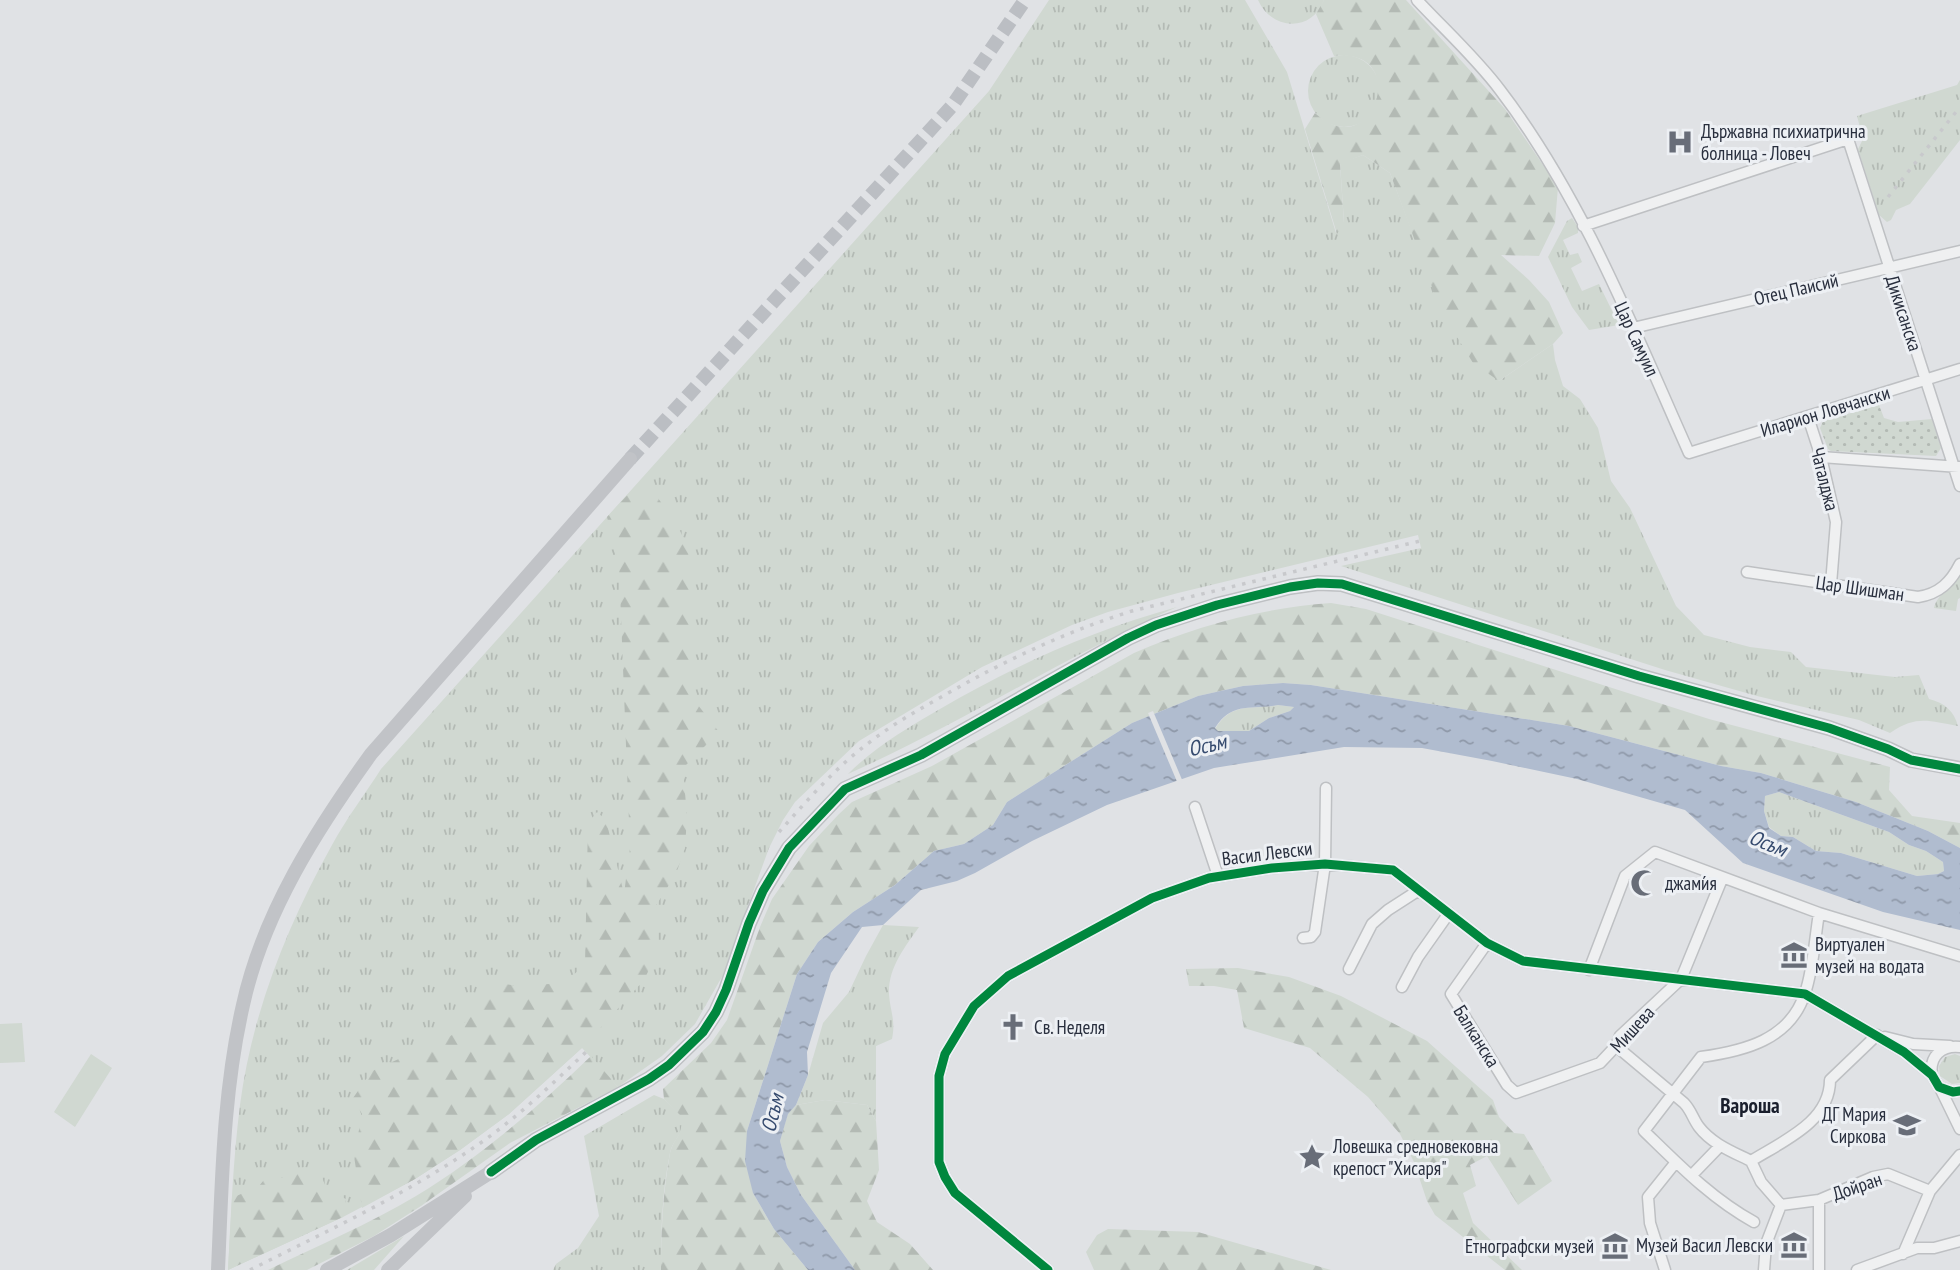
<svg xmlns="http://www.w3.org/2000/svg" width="1960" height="1270" font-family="'PT Sans Narrow',sans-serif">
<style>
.grass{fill:url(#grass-tufts)}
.forest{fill:url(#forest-firs)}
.park{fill:url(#park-dots)}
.pitch{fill:#d0d8d1}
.water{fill:url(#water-ripples);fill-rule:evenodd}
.pier{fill:#e0e2e5}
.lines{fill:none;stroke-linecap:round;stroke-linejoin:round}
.secondary-tunnel{stroke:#bbbec3;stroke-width:14;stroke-dasharray:14 7;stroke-linecap:butt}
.minor-casing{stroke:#bec0c3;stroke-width:13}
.tertiary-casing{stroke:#bec0c3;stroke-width:16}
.minor{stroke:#eff0f1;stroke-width:10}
.tertiary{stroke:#eff0f1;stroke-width:12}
.secondary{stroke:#c1c3c7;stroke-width:14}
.rail{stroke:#c8c9cc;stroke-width:3.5;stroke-dasharray:3.5 7;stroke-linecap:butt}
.cycleway-casing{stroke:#edf0f4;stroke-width:13}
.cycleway{stroke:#00873e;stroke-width:9}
.labels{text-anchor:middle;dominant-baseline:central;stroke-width:6;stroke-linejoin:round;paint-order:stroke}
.poi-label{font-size:19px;fill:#282e3d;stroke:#edf0f4;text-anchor:start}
.street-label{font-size:19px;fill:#282e3d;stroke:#edf0f4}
.water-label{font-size:21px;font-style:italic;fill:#354a6e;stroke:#edf0f4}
.neighbourhood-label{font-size:21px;font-weight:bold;fill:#1a1f2d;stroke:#edf0f4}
</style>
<defs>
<pattern id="grass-tufts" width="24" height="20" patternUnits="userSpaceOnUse" patternTransform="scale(1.75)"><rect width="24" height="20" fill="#d0d8d1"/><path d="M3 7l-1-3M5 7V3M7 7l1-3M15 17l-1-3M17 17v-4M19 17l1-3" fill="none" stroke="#b3bab4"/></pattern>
<pattern id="forest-firs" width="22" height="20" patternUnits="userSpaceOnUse" patternTransform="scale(1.75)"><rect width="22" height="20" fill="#d0d8d1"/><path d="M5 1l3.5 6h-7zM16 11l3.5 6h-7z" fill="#b3bab4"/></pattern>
<pattern id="park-dots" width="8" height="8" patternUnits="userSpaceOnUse" patternTransform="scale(1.75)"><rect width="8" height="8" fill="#d0d8d1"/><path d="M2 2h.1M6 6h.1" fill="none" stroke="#b3bab4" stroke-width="1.8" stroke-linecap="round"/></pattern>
<pattern id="water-ripples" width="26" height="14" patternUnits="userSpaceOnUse" patternTransform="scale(1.75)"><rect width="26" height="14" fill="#b0bccf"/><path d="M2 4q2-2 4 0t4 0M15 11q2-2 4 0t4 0" fill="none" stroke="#8f99a9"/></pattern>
</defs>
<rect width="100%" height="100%" fill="#e0e2e5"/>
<path class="grass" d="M 1049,0 L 1245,0 L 1287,72 L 1336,233 L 1344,222 L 1340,163 L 1363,155 L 1390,173 L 1413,234 L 1499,381 L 1553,344 L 1555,360 L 1563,386 L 1580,399 L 1598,428 L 1611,481 L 1630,508 L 1676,606 L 1704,635 L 1750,647 L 1791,652 L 1806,667 L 1895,677 L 1919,675 L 1929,699 C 1945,703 1954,711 1958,726 C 1928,721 1917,715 1890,733 L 1859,720 L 1757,696 L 1665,670 L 1341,566 L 1421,548 L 1418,535 L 1178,593 L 1108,612 L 1072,625 L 982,667 L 859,741 L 795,802 L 783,820 L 769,848 L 723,975 L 695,1024 L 662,1056 L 618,1087 L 582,1048 L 509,1114 L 460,1150 L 415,1179 L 343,1217 L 228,1270 C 231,1215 233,1160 240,1105 C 252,1013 287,926 332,845 C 346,819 365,794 381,769 L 989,91 Z
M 1258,0 L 1324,0 C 1312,33 1271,30 1258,0 Z
M1308 91a36 36 0 1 1 72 0a36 36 0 1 1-72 0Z
M 1960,80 L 1960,140 L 1910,204 L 1896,210 L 1891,220 L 1887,222 L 1879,215 L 1858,149 L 1863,139 L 1857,116 L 1957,85 Z
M 1572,218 L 1578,227 L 1578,233 L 1563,240 L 1570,255 L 1578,253 L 1582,262 L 1571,268 L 1582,291 L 1599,284 L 1619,325 L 1589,330 L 1572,307 L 1548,257 L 1567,221 Z
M 1960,575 L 1960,598 L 1958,599 L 1956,611 L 1934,608 C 1937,594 1952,587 1960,575 Z
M 1177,607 C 1064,657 960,724 848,774 C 875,747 907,728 940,709 C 1017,664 1091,631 1177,607 Z
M 1278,705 L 1294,707 L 1290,711 L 1269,718 L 1249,731 L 1217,731 L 1215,729 C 1232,701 1251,710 1278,705 Z
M 1779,792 L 1889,832 L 1909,845 L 1926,851 L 1943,862 L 1944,871 L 1938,874 L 1917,876 L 1841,853 L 1816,851 L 1793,837 L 1781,836 L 1769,827 L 1764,811 L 1765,796 Z
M 883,925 L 919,927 C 905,947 888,968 889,994 C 890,1011 896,1020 892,1039 L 876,1046 L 876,1121 L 867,1105 L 825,1100 L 796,1105 L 808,1075 L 823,1023 L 849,992 L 866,956 Z
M 1955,1054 L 1960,1056 L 1960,1083 L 1952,1084 L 1940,1076 L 1939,1066 L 1945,1057 Z
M 654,1095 L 664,1099 L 683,1117 C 682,1139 674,1137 670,1153 C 662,1192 661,1230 661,1270 L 553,1270 L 556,1264 L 578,1248 L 599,1216 L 584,1136 Z
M 404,1236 L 374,1270 L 347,1270 Z"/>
<path class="forest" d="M 1324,0 L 1406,0 L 1505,109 L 1558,187 L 1555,223 L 1539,256 L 1501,255 L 1529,280 L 1549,302 L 1563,333 L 1553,344 L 1499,381 L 1473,363 L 1440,309 L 1390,173 L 1363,155 L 1340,164 L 1344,223 L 1337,234 L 1305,129 L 1315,113 C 1373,167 1413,47 1334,56 L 1316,14 Z
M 633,489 L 655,494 C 665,508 678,523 684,540 C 699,574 695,654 687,691 L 719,732 L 683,768 L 687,817 L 685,848 L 676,874 L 655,907 L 658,951 L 644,980 L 583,1047 L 509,1114 L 460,1150 L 415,1179 L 362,1208 L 354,1156 L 362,1114 L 353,1098 L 372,1071 L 452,1035 L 504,984 L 518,986 L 565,983 L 585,964 L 588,823 L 597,812 L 606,820 L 624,894 L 630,848 L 619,565 L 607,517 Z
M 1331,603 L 1366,609 L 1709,719 L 1890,767 L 1889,790 L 1912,816 L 1960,823 L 1960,848 L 1928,831 L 1856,802 L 1761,773 L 1721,766 L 1569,726 L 1311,685 L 1283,683 L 1243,686 L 1198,696 L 1132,723 L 1007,802 L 993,825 L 964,844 L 934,851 L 895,885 L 853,912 L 818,942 L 797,974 L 747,1131 L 753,1193 L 774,1229 L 808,1270 L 661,1270 C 661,1230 663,1192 670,1153 C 674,1137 682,1138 682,1117 L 664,1099 L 663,1089 L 711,1043 L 727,1020 L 760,927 L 772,899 L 809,846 L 839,814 L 852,802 L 932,766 L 1134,653 C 1196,626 1262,608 1331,603 Z
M 1238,968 L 1289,977 L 1341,996 L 1427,1041 L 1493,1100 L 1499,1117 L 1514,1133 L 1524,1134 L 1552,1181 L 1518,1205 L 1487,1156 L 1470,1165 L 1476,1186 L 1463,1193 L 1473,1223 L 1522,1270 L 1505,1270 L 1435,1215 L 1427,1201 L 1414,1162 L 1400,1134 L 1368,1097 L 1310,1048 L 1244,1028 L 1237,990 L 1214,986 L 1189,986 L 1186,969 Z
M 591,1056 L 618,1087 L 510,1143 L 421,1206 L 374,1236 L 307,1270 L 268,1270 C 317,1246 369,1224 416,1196 C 480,1157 537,1108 591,1056 Z
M 825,1100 L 867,1105 L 876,1121 L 879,1170 L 867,1201 L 877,1222 L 910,1244 L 933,1270 L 855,1270 L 801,1195 L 787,1167 L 780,1141 L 788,1113 L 796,1105 Z
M 304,1167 L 319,1170 L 327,1190 L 346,1199 L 343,1217 L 228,1270 L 232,1198 L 259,1186 L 268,1175 L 288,1179 Z
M 1108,1229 L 1198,1232 L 1331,1270 L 1094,1270 L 1086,1252 L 1097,1235 Z"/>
<path class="park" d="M 1879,405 L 1884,418 L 1898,422 L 1932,419 L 1941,448 L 1936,456 L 1831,451 L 1828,449 L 1820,428 L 1823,421 Z"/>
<path class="pitch" d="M 22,1023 L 25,1062 L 0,1063 L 0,1024 Z
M 91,1054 L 112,1068 L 75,1127 L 54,1112 Z"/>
<path class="water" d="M 1283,683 L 1311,685 L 1569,726 L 1721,766 L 1761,773 L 1856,802 L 1928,831 L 1960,848 L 1960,930 L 1883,912 L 1743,863 L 1685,810 L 1577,779 L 1492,761 L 1422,748 L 1344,747 L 1214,768 L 1107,805 L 1032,841 L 975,873 L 957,881 L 921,890 L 883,925 L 862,927 L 831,973 L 807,1052 L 808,1075 L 796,1105 L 788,1114 L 780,1141 L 787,1167 L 801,1195 L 855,1270 L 808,1270 L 774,1229 L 753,1193 L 745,1161 L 747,1131 L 797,974 L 818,942 L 853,912 L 895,885 L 934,851 L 964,844 L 993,825 L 1007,802 L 1132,723 L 1198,696 L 1243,686 ZM 1278,705 L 1294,707 L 1290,711 L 1269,718 L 1249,731 L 1218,731 L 1215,728 C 1232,701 1251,710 1278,705 ZM 1779,792 L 1889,832 L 1909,845 L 1926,851 L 1943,862 L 1944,871 L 1938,874 L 1917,876 L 1841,853 L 1816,851 L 1793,837 L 1781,836 L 1769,828 L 1764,811 L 1765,796 Z"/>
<path class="pier" d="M 1153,711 L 1183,782 L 1178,784 L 1148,713 Z"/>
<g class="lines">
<path class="secondary-tunnel" d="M 630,459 L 952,106 L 1025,0"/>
<defs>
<path id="minor" d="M 1417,0 C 1444,29 1476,58 1500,90 C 1582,197 1634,330 1689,453 L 1960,369
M 1583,226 L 1848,139 L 1960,486
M 1633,328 L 1960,251
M 1808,417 L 1821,457 L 1836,522 L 1831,584
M 1821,457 L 1959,467
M 1747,572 L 1918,597 C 1939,594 1951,582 1960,564
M 1195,807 L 1218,876
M 1303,938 L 1311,937 L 1315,932 L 1325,864 L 1326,788
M 1487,943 L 1451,994 L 1507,1085 L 1516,1093 L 1600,1063 L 1616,1046 L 1620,1036 L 1681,979 L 1722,879
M 1349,969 L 1372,924 L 1388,910 L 1419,890
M 1589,970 L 1625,876 L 1655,852 L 1819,913 L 1960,956
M 1402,987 L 1418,957 L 1449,913
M 1885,1037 L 1913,1044 L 1950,1046
M 1616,1046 L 1684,1103 C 1691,1110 1693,1119 1699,1127 C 1712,1144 1733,1152 1751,1161 L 1761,1182 L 1781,1205
M 1932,1075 C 1929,1056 1942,1045 1960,1047
M 1940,1088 L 1960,1129
M 1751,1161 C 1783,1141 1830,1122 1830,1080 L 1877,1035
M 1691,1176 L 1720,1146
M 1819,1200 L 1819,1270
M 1781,1205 L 1819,1200 L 1873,1177 L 1888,1174 L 1930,1191
M 1754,1222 C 1712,1199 1679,1165 1644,1131 L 1701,1057 C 1744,1051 1790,1040 1805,993 C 1813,971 1815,937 1819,913
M 1903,1254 L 1930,1191 L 1960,1155
M 1048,1270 L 955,1193 L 945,1177 L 939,1162 L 939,1076 L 945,1054 L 974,1006 L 1008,976 L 1152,898 L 1209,878 L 1272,868 L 1325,864 L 1393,870 L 1487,943 L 1523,961 L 1805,994 L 1904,1052 L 1932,1075 L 1939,1087 L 1953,1092 L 1960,1091
M 1665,1270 L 1650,1223 L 1648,1197 L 1676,1162
M 1764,1270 L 1766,1244 L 1781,1205
M 1857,1270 L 1917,1248 L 1934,1248 L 1960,1241"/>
<path id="tertiary" d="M 491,1172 L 536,1140 L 649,1079 L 669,1065 L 703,1032 L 716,1012 L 726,990 L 749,923 L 763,891 L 789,848 L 845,789 L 921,755 L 1128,638 L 1156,625 L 1217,605 L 1290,587 L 1318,583 L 1342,584 L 1639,676 L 1829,728 L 1888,749 L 1911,760 L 1960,769"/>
</defs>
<use href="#minor" class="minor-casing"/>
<use href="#tertiary" class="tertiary-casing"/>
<use href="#minor" class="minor"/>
<use href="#tertiary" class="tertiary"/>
<path class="secondary" d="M 218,1270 C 222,1181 223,1092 243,1005 C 263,913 317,829 371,754 L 630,459
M 327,1270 L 391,1235 L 491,1172
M 388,1270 L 465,1196"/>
<path class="rail" d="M 1888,197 L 1960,107
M 779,832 C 806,802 834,769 866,745 C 890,726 916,711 943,696 C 1004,661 1065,632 1132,611 L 1420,541
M 250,1270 C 327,1231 405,1195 476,1146 C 516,1119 551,1085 586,1052"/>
<defs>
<path id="cycleway" d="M 491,1172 L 536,1140 L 649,1079 L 669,1065 L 703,1032 L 716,1012 L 726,990 L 749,923 L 763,891 L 789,848 L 845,789 L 921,755 L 1128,638 L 1156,625 L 1217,605 L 1290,587 L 1318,583 L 1342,584 L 1639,676 L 1829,728 L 1888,749 L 1911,760 L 1960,769
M 1048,1270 L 955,1193 L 945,1177 L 939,1162 L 939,1076 L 945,1054 L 974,1006 L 1008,976 L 1152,898 L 1209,878 L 1272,868 L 1325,864 L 1393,870 L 1487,943 L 1523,961 L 1805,994 L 1904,1052 L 1932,1075 L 1939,1087 L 1953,1092 L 1960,1091"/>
</defs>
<use href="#cycleway" class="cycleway-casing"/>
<use href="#cycleway" class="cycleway"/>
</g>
<defs>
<symbol id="hospital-bare" viewBox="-9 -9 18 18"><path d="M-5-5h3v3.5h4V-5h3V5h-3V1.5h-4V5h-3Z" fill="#686d78" stroke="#edf0f4" stroke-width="2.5" paint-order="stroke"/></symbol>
<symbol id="mosque-bare" viewBox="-9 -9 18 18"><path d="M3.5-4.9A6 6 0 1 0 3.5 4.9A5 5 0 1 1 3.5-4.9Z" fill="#686d78" stroke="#edf0f4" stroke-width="2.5" paint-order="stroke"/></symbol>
<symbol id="museum-bare" viewBox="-9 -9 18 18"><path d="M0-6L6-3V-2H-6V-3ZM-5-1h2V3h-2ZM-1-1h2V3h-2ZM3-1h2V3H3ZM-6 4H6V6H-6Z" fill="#686d78" stroke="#edf0f4" stroke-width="2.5" paint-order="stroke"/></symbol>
<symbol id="church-bare" viewBox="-9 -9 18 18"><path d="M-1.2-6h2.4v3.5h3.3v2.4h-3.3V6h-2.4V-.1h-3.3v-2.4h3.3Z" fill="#686d78" stroke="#edf0f4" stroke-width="2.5" paint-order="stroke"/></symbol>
<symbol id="school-bare" viewBox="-9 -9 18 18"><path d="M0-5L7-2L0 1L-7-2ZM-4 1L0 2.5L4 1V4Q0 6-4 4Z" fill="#686d78" stroke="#edf0f4" stroke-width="2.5" paint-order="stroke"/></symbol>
<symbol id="sight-bare" viewBox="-9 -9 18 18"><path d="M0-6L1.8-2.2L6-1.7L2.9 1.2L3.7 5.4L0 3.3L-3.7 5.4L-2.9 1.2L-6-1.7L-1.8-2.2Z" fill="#686d78" stroke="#edf0f4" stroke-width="2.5" paint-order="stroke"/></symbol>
</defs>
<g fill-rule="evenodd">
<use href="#hospital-bare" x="1661" y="123" width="38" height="38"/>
<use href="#mosque-bare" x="1625" y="864" width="38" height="38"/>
<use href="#museum-bare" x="1775" y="936" width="38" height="38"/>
<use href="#church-bare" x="994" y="1008" width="38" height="38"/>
<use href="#school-bare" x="1888" y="1106" width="38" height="38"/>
<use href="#sight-bare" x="1293" y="1138" width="38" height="38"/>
<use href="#museum-bare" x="1775" y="1226" width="38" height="38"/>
<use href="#museum-bare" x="1596" y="1227" width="38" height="38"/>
</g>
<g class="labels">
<g class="poi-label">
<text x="1701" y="131">Държавна психиатрична<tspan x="1701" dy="22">болница - Ловеч</tspan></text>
<text x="1665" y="883">джами́я</text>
<text x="1815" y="944">Виртуален<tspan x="1815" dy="22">музей на водата</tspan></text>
<text x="1034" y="1027">Св. Неделя</text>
<text x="1886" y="1114" text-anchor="end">ДГ Мария<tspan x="1886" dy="22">Сиркова</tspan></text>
<text x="1333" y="1146">Ловешка средновековна<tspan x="1333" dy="22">крепост "Хисаря"</tspan></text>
<text x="1773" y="1245" text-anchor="end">Музей Васил Левски</text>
<text x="1594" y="1246" text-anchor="end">Етнографски музей</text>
</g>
<g class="street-label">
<text transform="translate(1796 289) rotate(-13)">Отец Паисий</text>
<text transform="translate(1904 313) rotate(72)">Дикисанска</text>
<text transform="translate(1637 339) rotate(65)">Цар Самуил</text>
<text transform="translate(1825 411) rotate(-17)">Иларион Ловчански</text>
<text transform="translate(1825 479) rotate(76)">Чаталджа</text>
<text transform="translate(1860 588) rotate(8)">Цар Шишман</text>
<text transform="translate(1267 853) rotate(-7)">Васил Левски</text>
<text transform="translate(1632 1029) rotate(-48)">Мишева</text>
<text transform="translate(1477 1036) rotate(58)">Балканска</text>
<text transform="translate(1857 1186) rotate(-19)">Дойран</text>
</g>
<g class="water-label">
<text transform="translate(1207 745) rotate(-13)">Осъм</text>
<text transform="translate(1768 843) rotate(22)">Осъм</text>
<text transform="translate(772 1113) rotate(-76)">Осъм</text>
</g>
<g class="neighbourhood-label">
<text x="1750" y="1105">Вароша</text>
</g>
</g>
</svg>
